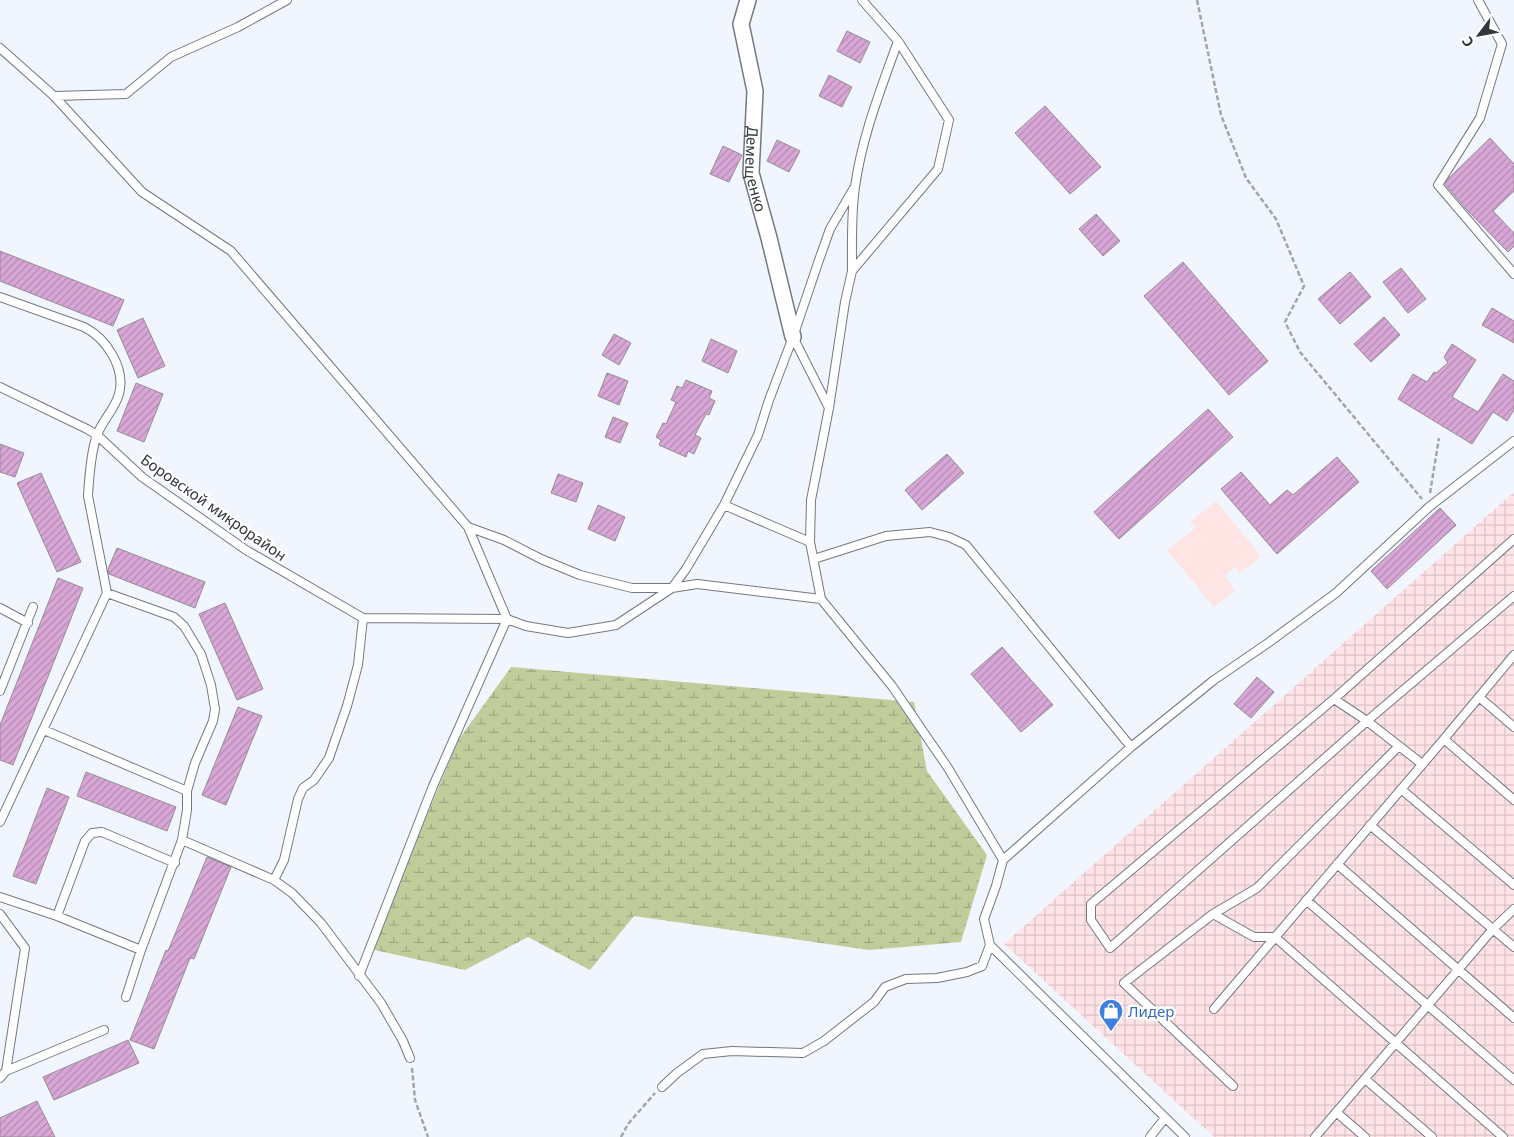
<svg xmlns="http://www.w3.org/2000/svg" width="1514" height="1137" font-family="'Noto Sans',sans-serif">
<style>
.industrial{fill:url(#industrial-grid)}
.education{fill:#ffe4e4}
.wetland{fill:url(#wetland-marsh)}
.building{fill:url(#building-hatch);stroke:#958c94}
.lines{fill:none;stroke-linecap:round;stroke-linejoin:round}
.service-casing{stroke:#737982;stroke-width:10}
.minor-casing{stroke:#737982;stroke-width:18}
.path{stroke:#a1a5ac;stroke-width:2.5;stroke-dasharray:5 2.5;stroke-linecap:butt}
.service{stroke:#fff;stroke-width:8}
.minor{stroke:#fff;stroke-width:15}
.labels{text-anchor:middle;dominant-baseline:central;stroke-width:5;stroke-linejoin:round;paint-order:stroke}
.street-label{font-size:15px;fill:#34373b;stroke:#fff}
.shop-label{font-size:15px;fill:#366cbe;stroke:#fff;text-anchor:start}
</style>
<defs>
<pattern id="industrial-grid" width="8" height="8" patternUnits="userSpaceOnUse" patternTransform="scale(1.25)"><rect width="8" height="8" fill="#ffe3e6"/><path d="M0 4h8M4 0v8" fill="none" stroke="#dbc3c6"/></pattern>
<pattern id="wetland-marsh" width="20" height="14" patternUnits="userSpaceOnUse" patternTransform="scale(1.25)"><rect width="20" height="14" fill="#c0cd9b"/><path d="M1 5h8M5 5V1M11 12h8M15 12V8" fill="none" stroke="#9da780"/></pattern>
<pattern id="building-hatch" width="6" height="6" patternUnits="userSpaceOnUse" patternTransform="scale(1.25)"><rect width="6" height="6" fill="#d9a7d7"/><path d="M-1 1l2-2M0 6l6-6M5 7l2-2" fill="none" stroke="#b189b0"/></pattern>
</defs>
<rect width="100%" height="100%" fill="#f0f5fe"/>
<path class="industrial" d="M 1514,492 L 1514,1137 L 1214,1137 L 1004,944 Z"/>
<path class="education" d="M 1216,501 L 1261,556 L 1240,573 L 1235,567 L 1224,576 L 1235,590 L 1214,607 L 1167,550 L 1195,528 L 1190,522 Z"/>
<path class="wetland" d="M 511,667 L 914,702 L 927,771 L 987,855 L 961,942 L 869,950 L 634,916 L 590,970 L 528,937 L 465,970 L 370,949 L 459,739 Z"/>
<path class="building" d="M 847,31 L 870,42 L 860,63 L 837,51 Z
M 829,75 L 852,87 L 842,107 L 819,96 Z
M 1045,106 L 1101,167 L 1070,194 L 1015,133 Z
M 1490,138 L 1514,164 L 1514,191 L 1493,211 L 1514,233 L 1514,246 L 1508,252 L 1467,210 L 1445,184 L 1449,178 Z
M 777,140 L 800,151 L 789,172 L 767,161 Z
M 723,146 L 742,155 L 729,182 L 710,174 Z
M 1096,214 L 1120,241 L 1103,256 L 1079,229 Z
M 0,251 L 124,300 L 113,326 L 0,281 Z
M 1183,262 L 1268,361 L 1229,395 L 1144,296 Z
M 1401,268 L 1426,299 L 1408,313 L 1383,282 Z
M 1350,272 L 1371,297 L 1340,324 L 1318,299 Z
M 1492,308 L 1514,321 L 1514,343 L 1482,325 Z
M 1384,317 L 1400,335 L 1371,362 L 1354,344 Z
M 143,318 L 165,366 L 138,378 L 117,330 Z
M 614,334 L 631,343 L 619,365 L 602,355 Z
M 711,339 L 737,351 L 728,373 L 702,361 Z
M 1452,344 L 1476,360 L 1452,397 L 1478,412 L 1503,374 L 1514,381 L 1514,410 L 1507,421 L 1493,412 L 1472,444 L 1398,399 L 1413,374 L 1427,382 L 1434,372 L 1436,373 L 1448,363 L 1444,357 Z
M 607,373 L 628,381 L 619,405 L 598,396 Z
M 686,380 L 712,391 L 709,398 L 715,401 L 709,415 L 706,414 L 695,435 L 701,438 L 694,454 L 688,451 L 686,457 L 659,445 L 661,440 L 656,437 L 663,423 L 666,424 L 676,402 L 671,400 L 677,386 L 682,388 Z
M 136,383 L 163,394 L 144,442 L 117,431 Z
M 1208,409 L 1233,437 L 1119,539 L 1094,512 Z
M 613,417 L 628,423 L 620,443 L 605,437 Z
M 0,444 L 24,453 L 15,477 L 0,472 Z
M 947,454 L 964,473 L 922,510 L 905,490 Z
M 1337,457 L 1359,482 L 1277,554 L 1221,489 L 1241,472 L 1270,505 L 1287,490 L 1293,495 Z
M 41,473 L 81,562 L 57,572 L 17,483 Z
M 558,474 L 583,483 L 576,502 L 551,493 Z
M 598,505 L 625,517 L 615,541 L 588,529 Z
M 1440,508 L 1456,525 L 1387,589 L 1371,571 Z
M 117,548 L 205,582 L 195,608 L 109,574 L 108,569 Z
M 58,578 L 83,588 L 13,765 L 0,760 L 0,725 Z
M 225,603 L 263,689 L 237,700 L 199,614 Z
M 1002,647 L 1053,705 L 1021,732 L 971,674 Z
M 1257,677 L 1274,692 L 1251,718 L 1234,704 Z
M 238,707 L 262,716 L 226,805 L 202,795 Z
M 86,772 L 176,807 L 167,831 L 77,796 Z
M 47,788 L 69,797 L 36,884 L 13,876 Z
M 207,857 L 231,867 L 194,959 L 190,958 L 154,1049 L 130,1040 L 166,950 L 168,951 Z
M 128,1040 L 139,1063 L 54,1100 L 43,1077 Z
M 37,1101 L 55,1137 L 0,1137 L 0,1118 Z"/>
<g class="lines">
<defs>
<path id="service" d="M 1478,0 L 1502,44 L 1480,118 L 1438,185 L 1514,274
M 0,48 L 54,96 L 142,192 L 231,251 L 468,527 L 507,619 L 433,786 L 359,976
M 54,96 L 126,94 L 171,57 L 238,27 L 287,0
M 852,271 C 852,243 851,215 855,187 C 862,136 881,89 898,41
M 0,297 L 84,327 C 106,338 126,368 119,394 C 115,409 102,421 97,435 C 91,451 89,479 88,496 L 107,593 L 0,822
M 793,337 L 829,408
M 0,387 L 87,429 L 97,435 L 142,477 L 246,550 L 363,618
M 724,505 L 810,542
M 468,527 L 504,540 L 541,559 L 580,575 L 632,588 L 672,588 L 686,569 L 724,505 L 758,435 L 769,400 L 793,337 L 819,260 L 830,229 L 854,188
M 814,559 L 886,536 L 930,532 L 949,537 L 966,545 L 1131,747
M 821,599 L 810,542 L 811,500 L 829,408 L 845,302 L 852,271 L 938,169 L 949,120 L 898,41 L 862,0
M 0,608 L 28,623
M 363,618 L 507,619 L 526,626 L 568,633 L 616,625 L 672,588 L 697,584 L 821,599 L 892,686 L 948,768 L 1003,860
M 0,691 L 33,607
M 1479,697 L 1514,727
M 1334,699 L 1367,721 L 1110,948 L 1091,920 L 1091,904 L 1334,699 L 1514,539
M 44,730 L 187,791
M 1444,739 L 1514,655
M 1422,764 L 1367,721 L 1514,596
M 1401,789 L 1514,885
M 1370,825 L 1514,947
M 182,840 L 274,880 L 292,893 L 321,923 L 381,1003 L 403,1041 L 410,1058
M 1337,864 L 1514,1018
M 274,880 L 284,860 L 298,799 L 303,788 L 314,780 L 329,758 L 347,706 L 358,665 L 363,618
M 0,897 L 57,916 L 141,950 L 182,840 L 187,810 L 187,791 L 195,763 L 213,721 L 215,709 L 211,685 L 201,654 L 184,626 L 174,617 L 107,593
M 1306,900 L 1514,1080
M 0,914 L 25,948 L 6,1071 L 0,1078
M 1213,914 L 1257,888 L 1399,746
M 57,916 L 85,841 L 92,833 L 102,832 L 175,863
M 990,945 L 1185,1137
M 126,997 L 141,950
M 1214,1009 L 1444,739 L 1514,800
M 6,1071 L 104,1030
M 1365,1079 L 1432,1137
M 1233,1086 L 1124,983 L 1213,914 L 1254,937 L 1275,937 L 1503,1137
M 662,1087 L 677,1073 L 703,1054 L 732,1051 L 803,1053 L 824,1041 L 874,1002 L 885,987 L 906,979 L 937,978 L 967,972 L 982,966 L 990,945 L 984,919 L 996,886 L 1003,860 L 1131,747 L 1214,680 L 1268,643 L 1336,593 L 1429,507 L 1514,441
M 1336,1112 L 1365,1137
M 1150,1137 L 1165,1118
M 1315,1137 L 1493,929 L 1514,909"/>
<g id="minor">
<path id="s1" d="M 748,0 L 741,24 L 755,91 L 751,173 L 769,238 L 793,337"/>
</g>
</defs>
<use href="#service" class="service-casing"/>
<use href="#minor" class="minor-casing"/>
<path class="path" d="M 1197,0 L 1221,115 L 1246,178 L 1276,219 L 1304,286 L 1285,322 L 1300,352 L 1422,499
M 1430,493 L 1439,438
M 412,1068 L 415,1100 L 428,1137
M 621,1137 L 628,1124 L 655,1093"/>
<use href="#service" class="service"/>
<use href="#minor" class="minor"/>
</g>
<defs>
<symbol id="shop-pin" viewBox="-11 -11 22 30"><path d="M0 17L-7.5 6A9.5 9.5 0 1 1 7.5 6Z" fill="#3f7fe0" stroke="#fff"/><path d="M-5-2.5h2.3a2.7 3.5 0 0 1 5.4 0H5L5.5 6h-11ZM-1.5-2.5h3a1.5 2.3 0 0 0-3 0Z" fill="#fff"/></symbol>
</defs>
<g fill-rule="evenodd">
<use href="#shop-pin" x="1097" y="997" width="28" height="38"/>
</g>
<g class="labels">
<g class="street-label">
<text stroke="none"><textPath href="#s1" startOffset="172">Демещенко</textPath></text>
<text transform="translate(214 507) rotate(35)">Боровской микрорайон</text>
</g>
<g class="shop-label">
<text x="1128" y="1011">Лидер</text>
</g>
</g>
<g transform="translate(1479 35) rotate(238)" stroke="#ffffff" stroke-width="4" paint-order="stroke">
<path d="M0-4L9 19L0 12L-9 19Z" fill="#34373b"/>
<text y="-8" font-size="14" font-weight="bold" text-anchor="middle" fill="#34373b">С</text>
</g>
</svg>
